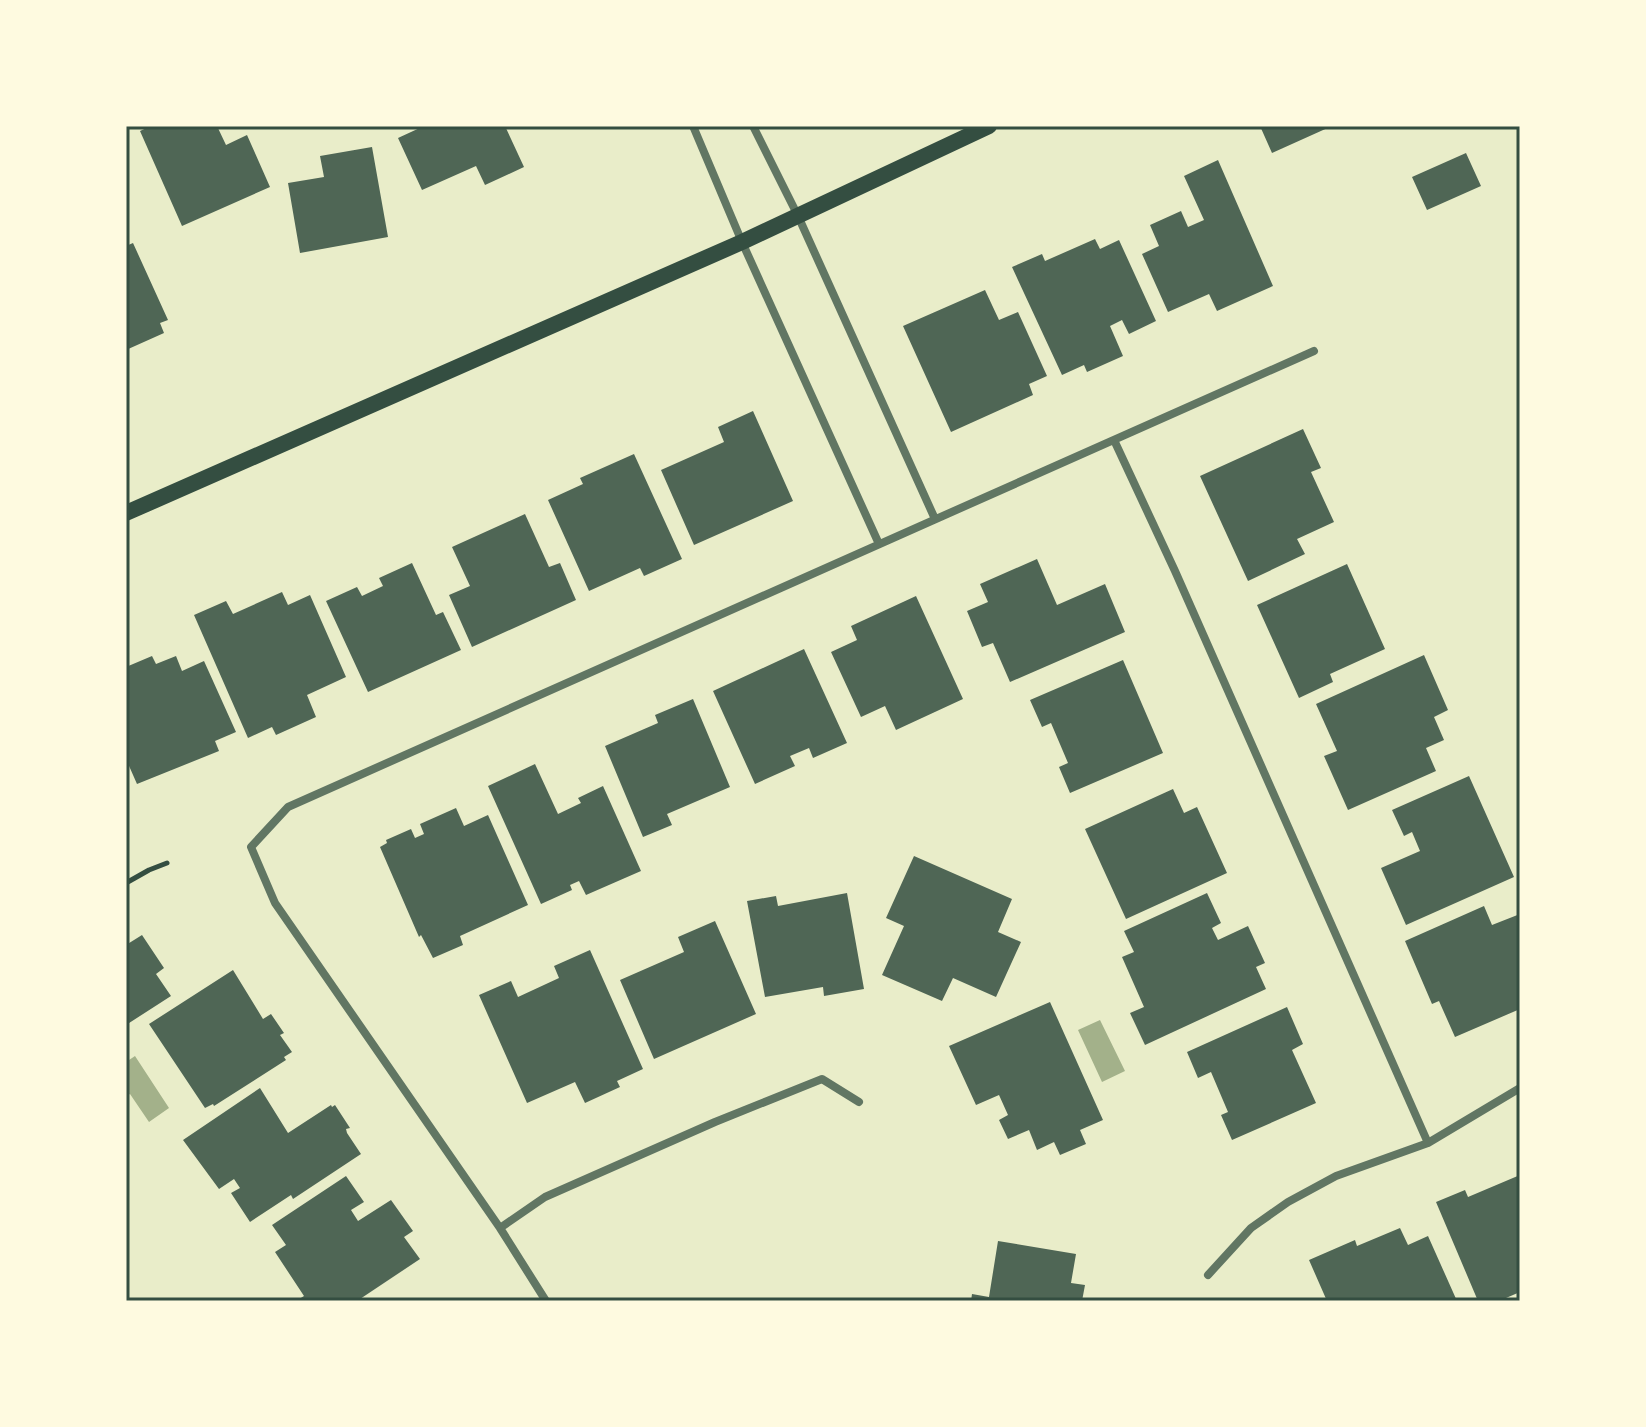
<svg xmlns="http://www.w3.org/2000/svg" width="1646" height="1427" font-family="'DM Sans',sans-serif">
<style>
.water{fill:#a3b18a}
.building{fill:#4f6655}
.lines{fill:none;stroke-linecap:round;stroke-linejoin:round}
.path{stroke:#344e41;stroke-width:5}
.minor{stroke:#617663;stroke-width:8}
.secondary{stroke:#344e41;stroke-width:16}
.neatline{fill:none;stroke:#344e41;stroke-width:3}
</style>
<rect width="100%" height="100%" fill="#e9edc9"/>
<path class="water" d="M 1100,1020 L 1125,1071 L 1102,1082 L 1078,1030 Z
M 135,1056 L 169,1108 L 149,1122 L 130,1094 L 126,1096 L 126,1062 Z"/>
<path class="building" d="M 151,126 L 217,126 L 226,145 L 247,135 L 270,187 L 182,226 L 140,131 Z
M 424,126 L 505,126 L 524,167 L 485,185 L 476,166 L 422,190 L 398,138 Z
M 1260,126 L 1332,126 L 1272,153 Z
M 372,147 L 388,237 L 300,253 L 288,183 L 324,177 L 320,156 Z
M 1466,153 L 1481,186 L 1427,210 L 1412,177 Z
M 1218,160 L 1273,286 L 1217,311 L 1209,294 L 1168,312 L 1142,254 L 1159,246 L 1150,225 L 1181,211 L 1188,227 L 1204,220 L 1184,176 Z
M 1095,239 L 1100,249 L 1119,240 L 1156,321 L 1129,334 L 1122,320 L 1110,326 L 1123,356 L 1087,372 L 1084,365 L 1062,375 L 1012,267 L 1042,254 L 1045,261 Z
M 133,243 L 168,320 L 160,323 L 164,333 L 126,350 L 126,246 Z
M 985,290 L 999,320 L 1018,312 L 1047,376 L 1029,384 L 1033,395 L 951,432 L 903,326 Z
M 753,411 L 793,501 L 694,545 L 661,470 L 724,442 L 718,427 Z
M 1303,429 L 1321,468 L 1311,472 L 1334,522 L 1297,539 L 1305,554 L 1248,581 L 1200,476 Z
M 634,454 L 682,559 L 644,576 L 640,568 L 589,591 L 548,500 L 583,484 L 580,478 Z
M 525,514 L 549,567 L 560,563 L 576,600 L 472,647 L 449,595 L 470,586 L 452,547 Z
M 1037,559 L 1057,605 L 1105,584 L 1125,632 L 1010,682 L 993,643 L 982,647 L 967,611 L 988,602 L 980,584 Z
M 412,563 L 436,615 L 443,612 L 461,650 L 368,692 L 326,601 L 357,587 L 362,596 L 383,586 L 379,578 Z
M 1347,564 L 1385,649 L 1330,674 L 1333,682 L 1299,698 L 1257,605 Z
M 282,592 L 288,605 L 310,595 L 346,677 L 307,695 L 316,717 L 276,735 L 272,727 L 248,738 L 194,615 L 226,601 L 233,614 Z
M 916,596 L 963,699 L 896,730 L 885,706 L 861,717 L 831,652 L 857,640 L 851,626 Z
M 804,649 L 847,743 L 813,758 L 809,748 L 790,756 L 795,766 L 755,784 L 713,691 Z
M 1424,655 L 1448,710 L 1434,717 L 1444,740 L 1426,748 L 1436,771 L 1348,810 L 1324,756 L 1337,751 L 1316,704 Z
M 152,656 L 156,664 L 176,656 L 182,671 L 204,661 L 236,732 L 215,741 L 219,751 L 137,784 L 126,759 L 126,667 Z
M 1123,660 L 1163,753 L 1070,793 L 1059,767 L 1068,763 L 1051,723 L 1042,727 L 1030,700 Z
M 693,699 L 730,787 L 667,814 L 672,825 L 643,837 L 605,746 L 658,723 L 655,715 Z
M 535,764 L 558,814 L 581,803 L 578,798 L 603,786 L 641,871 L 586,895 L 579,881 L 570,885 L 572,890 L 541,904 L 488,786 Z
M 1469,776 L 1514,877 L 1406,925 L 1381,868 L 1420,851 L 1412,832 L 1404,836 L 1392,810 Z
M 1173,789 L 1184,813 L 1197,807 L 1227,873 L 1126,919 L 1085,829 Z
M 456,808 L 464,826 L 488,815 L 528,905 L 460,936 L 463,945 L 433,958 L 421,935 L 419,937 L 380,847 L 387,843 L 386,840 L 411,829 L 415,838 L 424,834 L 420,824 Z
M 914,856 L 1012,899 L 998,932 L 1021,942 L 996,997 L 953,978 L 942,1001 L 882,975 L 904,926 L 886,918 Z
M 847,893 L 864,989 L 824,996 L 823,987 L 765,997 L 747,901 L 776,896 L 778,906 Z
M 1207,893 L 1221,923 L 1212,928 L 1218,940 L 1248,926 L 1265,963 L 1256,967 L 1266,989 L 1145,1045 L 1130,1013 L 1144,1007 L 1122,957 L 1134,952 L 1124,931 Z
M 1484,906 L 1492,925 L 1520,914 L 1520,1009 L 1455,1037 L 1439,1001 L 1432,1004 L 1405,941 Z
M 715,921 L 756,1014 L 654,1059 L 620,980 L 684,952 L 678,937 Z
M 142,935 L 164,968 L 156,974 L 171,996 L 126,1025 L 126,945 Z
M 590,950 L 643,1069 L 617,1081 L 620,1087 L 585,1103 L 575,1082 L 527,1103 L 479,995 L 511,981 L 518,997 L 559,978 L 554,966 Z
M 233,970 L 263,1019 L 271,1014 L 284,1033 L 280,1035 L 292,1052 L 284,1057 L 286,1060 L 214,1106 L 213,1104 L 205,1108 L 149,1024 Z
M 1050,1002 L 1103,1120 L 1080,1130 L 1086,1144 L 1060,1155 L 1054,1142 L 1037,1150 L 1029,1130 L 1008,1139 L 999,1120 L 1008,1115 L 999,1095 L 976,1105 L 949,1046 Z
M 1287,1007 L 1303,1044 L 1292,1050 L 1316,1103 L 1232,1140 L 1221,1115 L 1228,1112 L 1211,1072 L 1198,1078 L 1187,1052 Z
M 260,1088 L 288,1133 L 331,1105 L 332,1107 L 335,1105 L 350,1128 L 346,1129 L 347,1133 L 361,1154 L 293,1199 L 291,1195 L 250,1222 L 231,1193 L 240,1188 L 234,1179 L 219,1189 L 183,1140 Z
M 1520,1175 L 1520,1292 L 1499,1301 L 1478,1301 L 1436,1202 L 1465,1190 L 1468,1197 Z
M 346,1176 L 364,1202 L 351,1210 L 358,1221 L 391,1200 L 413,1231 L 404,1237 L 420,1259 L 357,1301 L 296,1301 L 304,1296 L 275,1252 L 286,1245 L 272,1225 Z
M 1400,1228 L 1408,1245 L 1428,1236 L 1457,1301 L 1327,1301 L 1309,1260 L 1355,1240 L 1357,1246 Z
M 998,1241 L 1076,1254 L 1071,1283 L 1085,1285 L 1082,1301 L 971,1301 L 972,1294 L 989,1297 Z"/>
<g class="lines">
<path class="path" d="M 126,883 L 149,870 L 167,863"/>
<path class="minor" d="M 693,126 L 742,242 L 879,544
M 753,126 L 798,216 L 935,519
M 1114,440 L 1175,571 L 1428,1143
M 500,1228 L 545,1197 L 715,1122 L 822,1079 L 859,1102
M 1208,1275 L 1251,1228 L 1288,1202 L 1336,1176 L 1428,1143 L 1520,1088
M 546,1301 L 500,1228 L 275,903 L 251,847 L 288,807 L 1314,351"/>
<path class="secondary" d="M 126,513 L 742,242 L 989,126"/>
</g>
<rect width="1646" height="1427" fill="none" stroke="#fefae0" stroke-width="256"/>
<rect x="128" y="128" width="1390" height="1171" class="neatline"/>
</svg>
